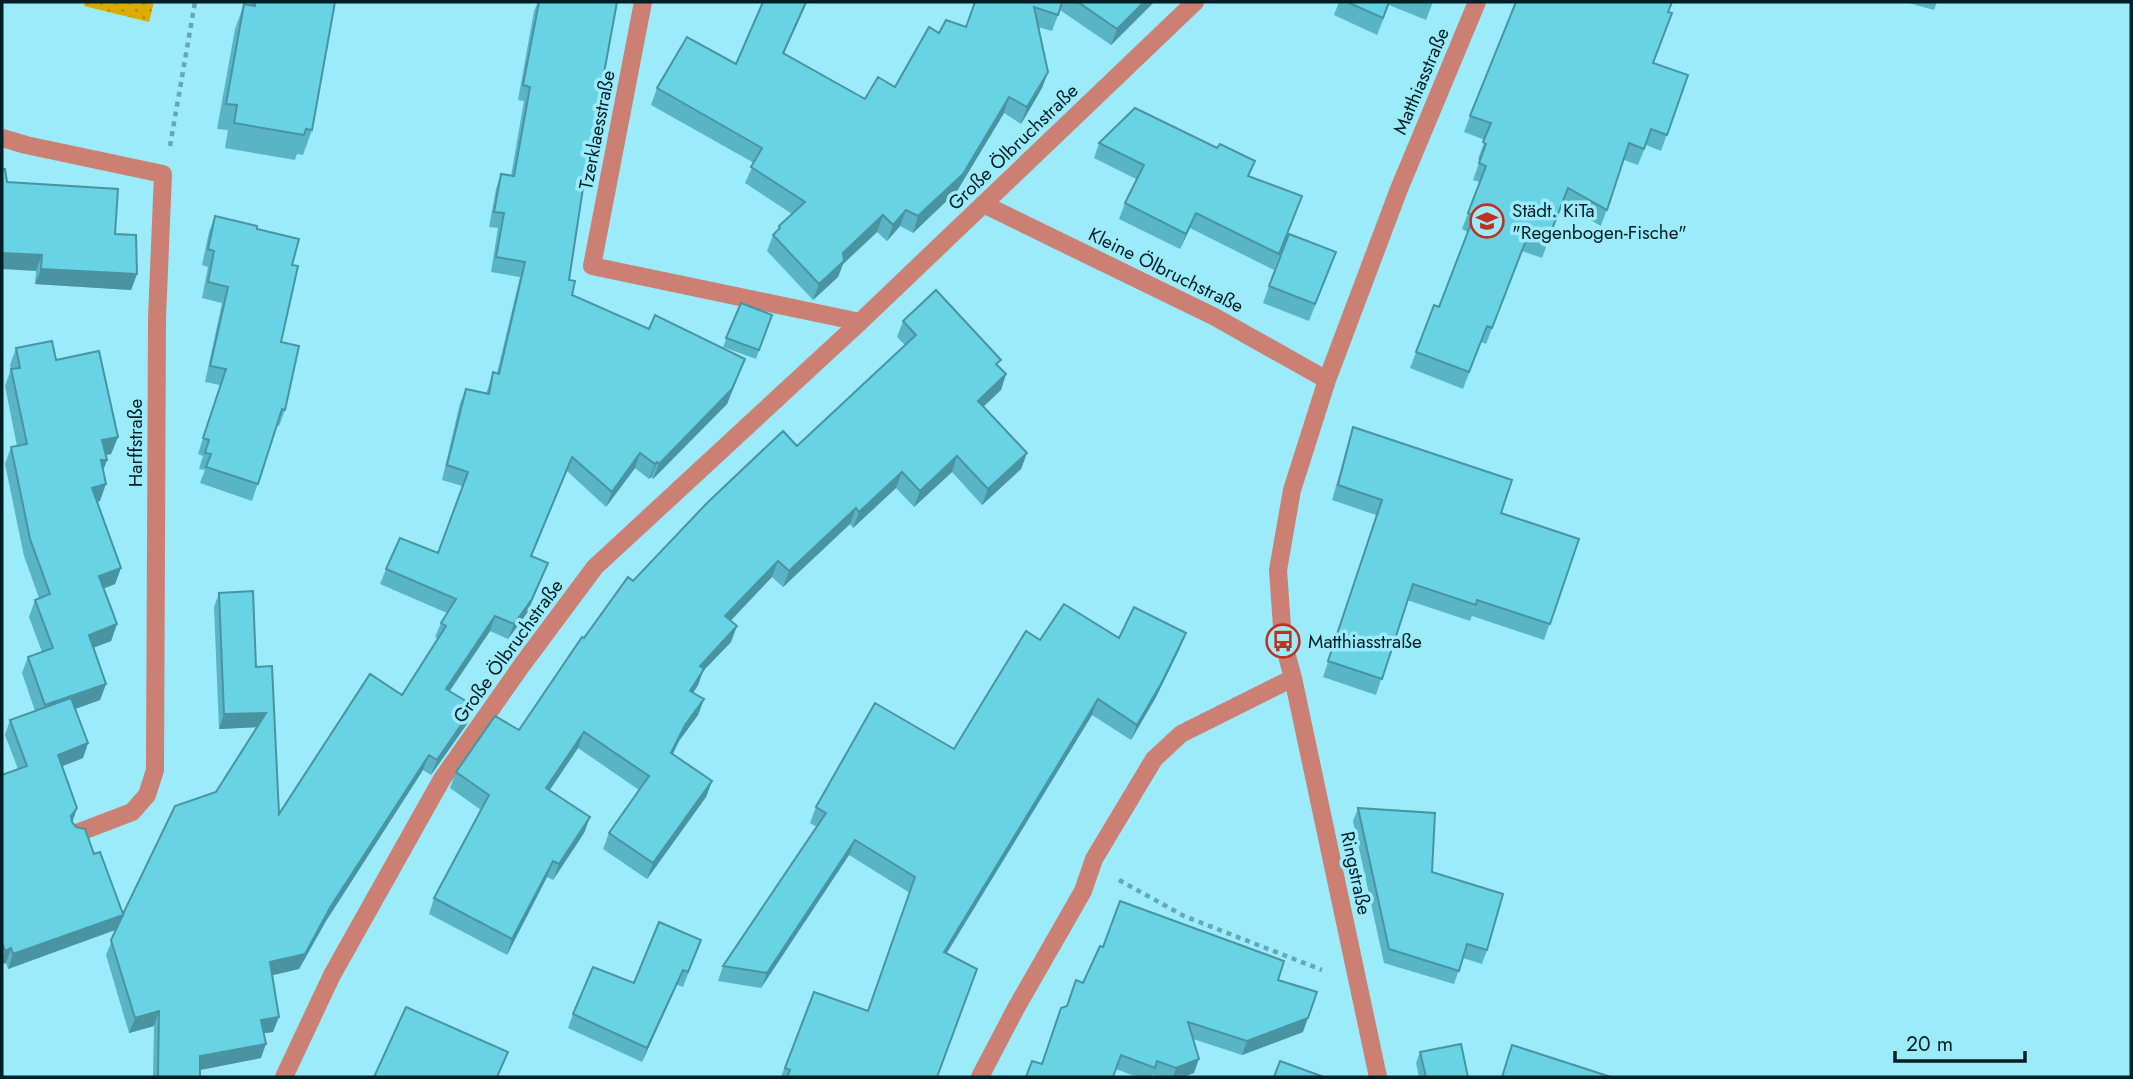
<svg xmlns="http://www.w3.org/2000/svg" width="2133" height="1079" font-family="Jost,sans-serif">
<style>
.park{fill:url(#park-dots)}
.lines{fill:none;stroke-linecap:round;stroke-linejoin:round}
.path{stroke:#67a7b3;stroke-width:4.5;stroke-dasharray:5 5;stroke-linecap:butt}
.minor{stroke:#cc7f73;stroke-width:18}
.wall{fill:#59b5c5}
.shaded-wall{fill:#4994a0}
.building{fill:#68d3e5;stroke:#4994a0;stroke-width:2}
.labels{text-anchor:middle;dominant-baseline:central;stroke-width:7;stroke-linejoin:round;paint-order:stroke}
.street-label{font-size:19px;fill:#002025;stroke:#9bebfa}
.poi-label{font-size:19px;fill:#002025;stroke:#9bebfa;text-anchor:start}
</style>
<defs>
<pattern id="park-dots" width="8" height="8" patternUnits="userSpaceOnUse" patternTransform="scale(1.75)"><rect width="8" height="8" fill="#daad00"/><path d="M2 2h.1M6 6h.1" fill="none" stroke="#b99502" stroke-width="1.8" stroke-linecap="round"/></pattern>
</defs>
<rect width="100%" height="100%" fill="#9bebfa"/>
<path class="park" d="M 85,2 L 154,2 L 149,22 L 84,6 Z"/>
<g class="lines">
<path class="path" d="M 170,146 L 195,2
M 1119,880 L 1184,916 L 1322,970"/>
<path class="minor" d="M 643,2 L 592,266 L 860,322
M 2,138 L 26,145 L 163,174 L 157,318 L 155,770 L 147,795 L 132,812 L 77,833
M 983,204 L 1215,317 L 1327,380
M 284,1077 L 332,975 L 442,779 L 522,665 L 595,567 L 860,322 L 1195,2
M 980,1077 L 1016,1008 L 1083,891 L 1094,859 L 1154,759 L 1181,734 L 1293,678
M 1378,1077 L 1293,678 L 1283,641 L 1278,570 L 1292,490 L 1327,380 L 1399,189 L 1477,2"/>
</g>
<path class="wall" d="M 251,2 L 335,2 L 312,130 L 303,155 L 297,154 L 295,160 L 225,148 L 228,130 L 217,129 L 235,29 L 244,4 L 250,5 Z
M 538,2 L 617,2 L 583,188 L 569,280 L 572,295 L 649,329 L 745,359 L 727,404 L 653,479 L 651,477 L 649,479 L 635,468 L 606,507 L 567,471 L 531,557 L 542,578 L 527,613 L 508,639 L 490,631 L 449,691 L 474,706 L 469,721 L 431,775 L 423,770 L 326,921 L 299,969 L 272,975 L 273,1032 L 264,1033 L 261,1058 L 200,1070 L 200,1077 L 153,1077 L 154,1026 L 129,1033 L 106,955 L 116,930 L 8,969 L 6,963 L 2,964 L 2,775 L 18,769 L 5,735 L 10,720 L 35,711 L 22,673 L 28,657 L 42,652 L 29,617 L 35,600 L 39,598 L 24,556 L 5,464 L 11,447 L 17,446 L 5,386 L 11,369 L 10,365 L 16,348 L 56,360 L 118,437 L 111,454 L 106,455 L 107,460 L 103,470 L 100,501 L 97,502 L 121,568 L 115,584 L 103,589 L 117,624 L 111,641 L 93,648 L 106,684 L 100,700 L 75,709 L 88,743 L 83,758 L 62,766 L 77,808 L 72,823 L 94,854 L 123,914 L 216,792 L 257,727 L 219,729 L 214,607 L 219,593 L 256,667 L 279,814 L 402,695 L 438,639 L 435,637 L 441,623 L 447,613 L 380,584 L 386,569 L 438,553 L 462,486 L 442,480 L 460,403 L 466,389 L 486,394 L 493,372 L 497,373 L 520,277 L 491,272 L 498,228 L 489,227 L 496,189 L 501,174 L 511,176 L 524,101 L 518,100 L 534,11 Z
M 807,2 L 784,53 L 865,99 L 895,87 L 939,33 L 966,27 L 975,2 L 1154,2 L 1111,45 L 1060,10 L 1052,31 L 1038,27 L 1048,72 L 1042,88 L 1021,124 L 1004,113 L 957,191 L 913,233 L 900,226 L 887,241 L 877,232 L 843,264 L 838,277 L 813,300 L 767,251 L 773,235 L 777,231 L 779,226 L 792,214 L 745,183 L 754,163 L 651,105 L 657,88 L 736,64 Z
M 1339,2 L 1433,2 L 1426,20 L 1389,5 L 1377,35 L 1334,15 Z
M 1905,2 L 1937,2 L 1934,10 Z
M 1668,12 L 1653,63 L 1688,75 L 1661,151 L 1646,145 L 1638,165 L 1624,160 L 1601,226 L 1562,204 L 1542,258 L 1522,251 L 1486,344 L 1481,342 L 1463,389 L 1410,368 L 1434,305 L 1439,307 L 1468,232 L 1462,229 L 1480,182 L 1473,180 L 1480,160 L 1478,159 L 1485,140 L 1464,132 L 1470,116 Z
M 1099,143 L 1249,176 L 1302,196 L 1274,270 L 1190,228 L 1180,249 L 1119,219 L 1125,203 L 1136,179 L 1094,158 Z
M 7,182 L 115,234 L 137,274 L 131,290 L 35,284 L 36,271 Z
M 215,216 L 257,229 L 292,265 L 281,342 L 285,410 L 279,426 L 277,426 L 252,501 L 200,483 L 205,470 L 199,469 L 203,456 L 198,454 L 220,385 L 205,382 L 222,303 L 202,298 L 208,267 L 202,265 L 209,232 Z
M 1330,269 L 1309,321 L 1263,303 L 1269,286 Z
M 741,303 L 772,315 L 756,359 L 723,347 Z
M 903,321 L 998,366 L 1006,374 L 1001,390 L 983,407 L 1027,453 L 1021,469 L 982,505 L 952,472 L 914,507 L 896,488 L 853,528 L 850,524 L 783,587 L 772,577 L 730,620 L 731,642 L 703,671 L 698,685 L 693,693 L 704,699 L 698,715 L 679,741 L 673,754 L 712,781 L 706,797 L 647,879 L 603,849 L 609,833 L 639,790 L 578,748 L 550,790 L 590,817 L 584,833 L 553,880 L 547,877 L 507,955 L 429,914 L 434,898 L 481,810 L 450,788 L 456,772 L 519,730 L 584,638 L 633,581 L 797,446 L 905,345 L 897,337 Z
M 1353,427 L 1501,513 L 1579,539 L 1544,640 L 1472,616 L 1470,621 L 1407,600 L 1376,695 L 1323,677 L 1376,515 L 1332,500 L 1348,443 Z
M 1119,638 L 1180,648 L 1156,697 L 1131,740 L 1092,715 L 947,953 L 937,1077 L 781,1077 L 814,992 L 868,1011 L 910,893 L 849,855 L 761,988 L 718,981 L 723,966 L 817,827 L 810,823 L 816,807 L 954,749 L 1040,640 Z
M 1358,808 L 1432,872 L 1487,950 L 1482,964 L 1463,958 L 1454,984 L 1384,963 L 1353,821 Z
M 701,940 L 683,987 L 677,985 L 642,1062 L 568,1028 L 573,1014 L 634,983 Z
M 1278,980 L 1303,1032 L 1242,1055 L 1193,1039 L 1194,1073 L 1183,1077 L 1159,1077 L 1152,1075 L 1151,1077 L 1137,1077 L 1116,1069 L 1042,1064 L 1067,1006 L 1083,983 Z
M 1420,1052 L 1468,1077 L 1419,1077 L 1416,1063 Z"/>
<path class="shaded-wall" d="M 806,2 L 807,2 L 777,69 L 783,53 Z
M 1144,2 L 1154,2 L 1111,45 L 1117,29 Z
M 1048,72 L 1042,88 L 1021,124 L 1027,107 Z
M 1009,97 L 1004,113 L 957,191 L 913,233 L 918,216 Z
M 906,210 L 900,226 L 887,241 L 893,225 Z
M 1196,213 L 1190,228 L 1180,249 L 1186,234 Z
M 883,215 L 877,232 L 843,264 L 838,277 L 813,300 L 819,284 L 843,253 Z
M 2,253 L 42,255 L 36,271 L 2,269 Z
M 41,269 L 137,274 L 131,290 L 35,284 Z
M 745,359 L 727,404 L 653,479 L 659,464 Z
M 1006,374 L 1001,390 L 972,417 L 978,401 Z
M 118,437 L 111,454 L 96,457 L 102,440 Z
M 640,453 L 635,468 L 606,507 L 612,492 Z
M 1027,453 L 1021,469 L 982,505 L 988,489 Z
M 957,456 L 952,472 L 914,507 L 920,491 Z
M 572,457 L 567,471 L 525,571 L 531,556 Z
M 101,460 L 107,460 L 101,477 Z
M 657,462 L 651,477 L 649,479 L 655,464 Z
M 902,472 L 896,488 L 853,528 L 859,512 Z
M 106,484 L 100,501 L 86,505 L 92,488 Z
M 856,508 L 850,524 L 783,587 L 789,571 Z
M 778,561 L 772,577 L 720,632 L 725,616 Z
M 548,563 L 527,613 L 508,639 L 514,624 Z
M 121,568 L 115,584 L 92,593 L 99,576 Z
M 495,616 L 490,631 L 441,704 L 446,689 Z
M 117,624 L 111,641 L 82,652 L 89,635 Z
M 737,626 L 731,642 L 703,671 L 698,685 L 684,707 L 700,666 Z
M 1186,633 L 1180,648 L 1156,697 L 1131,740 L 1137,725 Z
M 106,684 L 100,700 L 39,722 L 45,705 Z
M 704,699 L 698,715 L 679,741 L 665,769 L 671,753 L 685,725 Z
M 1098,699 L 1092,715 L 938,967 L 944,952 Z
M 474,706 L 469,721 L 431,775 L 437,760 Z
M 266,713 L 261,727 L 219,729 L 224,714 Z
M 584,732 L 578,748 L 540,804 L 546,788 Z
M 88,743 L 83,758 L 53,770 L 58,755 Z
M 429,755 L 423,770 L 326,921 L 299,969 L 265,977 L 270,962 L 331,906 Z
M 712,781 L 706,797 L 647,879 L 653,863 Z
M 77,808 L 72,823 L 71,816 Z
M 590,817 L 584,833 L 553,880 L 559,864 Z
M 855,840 L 849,855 L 761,988 L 767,973 Z
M 553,861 L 547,877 L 507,955 L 512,939 Z
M 123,915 L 117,929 L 8,969 L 13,954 Z
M 11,948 L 6,963 L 2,964 L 2,959 L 5,951 Z
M 683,970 L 677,985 L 642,1062 L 647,1048 Z
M 159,1011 L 154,1026 L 129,1033 L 135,1018 Z
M 279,1017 L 273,1032 L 256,1034 L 261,1020 Z
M 1308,1018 L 1303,1032 L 1242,1055 L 1247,1041 Z
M 266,1044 L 261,1058 L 195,1071 L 200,1056 Z
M 1199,1059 L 1194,1073 L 1183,1077 L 1173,1077 L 1176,1068 Z"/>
<path class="building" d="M 255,2 L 335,2 L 312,130 L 306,129 L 304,135 L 234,123 L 237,105 L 226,104 L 244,4 L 255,6 Z
M 539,2 L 617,2 L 583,188 L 569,280 L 575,281 L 572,295 L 649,329 L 655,315 L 745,359 L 732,389 L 659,464 L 657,462 L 655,464 L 640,453 L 612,492 L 572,457 L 531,556 L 548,563 L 532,599 L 514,624 L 495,616 L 446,689 L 474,706 L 437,760 L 429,755 L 331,906 L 305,954 L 270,962 L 279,1017 L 261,1020 L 266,1044 L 200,1056 L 200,1077 L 158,1077 L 159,1011 L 135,1018 L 111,940 L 123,915 L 13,954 L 11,948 L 5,951 L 2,942 L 2,775 L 27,766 L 10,720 L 71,698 L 88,743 L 58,755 L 77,808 L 71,816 L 72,822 L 76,827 L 85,829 L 94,854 L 100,852 L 123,914 L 175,806 L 216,792 L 266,713 L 224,714 L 219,593 L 253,591 L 256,667 L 272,666 L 279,814 L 370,674 L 402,695 L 446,626 L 441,623 L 456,599 L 386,569 L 400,538 L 438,553 L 468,472 L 447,465 L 466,389 L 489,394 L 493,372 L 499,374 L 525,262 L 496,257 L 504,213 L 494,212 L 501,174 L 514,176 L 530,87 L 523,85 Z
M 763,2 L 806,2 L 783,53 L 865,99 L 878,77 L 895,87 L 929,27 L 939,33 L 946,20 L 966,27 L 975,2 L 1062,2 L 1058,15 L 1034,7 L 1048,72 L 1027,107 L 1009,97 L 963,174 L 918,216 L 906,210 L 893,225 L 883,215 L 843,253 L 844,261 L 819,284 L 773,235 L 780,228 L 779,226 L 805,202 L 751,167 L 762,148 L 657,88 L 687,37 L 736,64 Z
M 1078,2 L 1144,2 L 1117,29 Z
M 1347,2 L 1389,2 L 1383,18 Z
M 1516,2 L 1672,2 L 1668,12 L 1672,13 L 1653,63 L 1688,75 L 1667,135 L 1651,129 L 1644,149 L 1629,143 L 1607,210 L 1568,188 L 1547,242 L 1528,235 L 1492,328 L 1487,326 L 1469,372 L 1416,352 L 1434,305 L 1439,307 L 1474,216 L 1468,213 L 1486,166 L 1479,163 L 1486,144 L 1483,142 L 1491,123 L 1470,116 Z
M 1135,108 L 1217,148 L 1220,144 L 1255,161 L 1248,176 L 1302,196 L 1279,254 L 1196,213 L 1186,234 L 1125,203 L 1144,165 L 1099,143 Z
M 2,169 L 5,169 L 7,182 L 118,189 L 115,234 L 136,235 L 137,274 L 41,269 L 42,255 L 2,253 Z
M 215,216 L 257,226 L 257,229 L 299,239 L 292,265 L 298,266 L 281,342 L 299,346 L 285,410 L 282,409 L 258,484 L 206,467 L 211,454 L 205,453 L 209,440 L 203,438 L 226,369 L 210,366 L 228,287 L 208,282 L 214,251 L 208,249 Z
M 1289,234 L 1336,252 L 1315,304 L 1269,286 Z
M 936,290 L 1001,360 L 996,364 L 1006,374 L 978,401 L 1027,453 L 988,489 L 957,456 L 920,491 L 902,472 L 859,512 L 856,508 L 789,571 L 778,561 L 725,616 L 737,626 L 700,666 L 704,669 L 690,691 L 704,699 L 685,725 L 671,753 L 712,781 L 653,863 L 609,833 L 649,776 L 584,732 L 546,788 L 590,817 L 559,864 L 553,861 L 512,939 L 434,898 L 489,795 L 456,772 L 495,716 L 519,730 L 582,637 L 584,638 L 628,577 L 633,581 L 707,503 L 783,431 L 797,446 L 916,335 L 903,321 Z
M 741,303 L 772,315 L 759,350 L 726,338 Z
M 52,341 L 56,360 L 99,351 L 118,437 L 102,440 L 107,460 L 101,460 L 106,484 L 92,488 L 121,568 L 99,576 L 117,624 L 89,635 L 106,684 L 45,705 L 28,657 L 53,648 L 35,600 L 50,594 L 30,539 L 11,447 L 27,444 L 11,369 L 20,368 L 16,348 Z
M 1353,427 L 1512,480 L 1501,513 L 1579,539 L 1550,624 L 1477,600 L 1476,605 L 1413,584 L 1382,679 L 1328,661 L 1382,500 L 1338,485 Z
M 1064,604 L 1119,638 L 1134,607 L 1186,633 L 1162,682 L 1137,725 L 1098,699 L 944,952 L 977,969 L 937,1077 L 787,1077 L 790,1070 L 785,1068 L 814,992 L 868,1011 L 915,877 L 855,840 L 767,973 L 723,966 L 826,813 L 816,807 L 875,703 L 954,749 L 1026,631 L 1040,640 Z
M 1358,808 L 1435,813 L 1432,872 L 1503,894 L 1487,950 L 1467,944 L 1459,971 L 1389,949 Z
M 1120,901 L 1284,961 L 1278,980 L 1317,992 L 1308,1018 L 1247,1041 L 1188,1022 L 1199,1059 L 1176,1068 L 1157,1061 L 1155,1068 L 1121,1055 L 1113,1077 L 1026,1077 L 1032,1061 L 1042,1064 L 1061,1008 L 1067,1006 L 1076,980 L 1083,983 L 1100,946 L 1103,947 Z
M 659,922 L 701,940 L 688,972 L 683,970 L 647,1048 L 573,1014 L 593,967 L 634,983 Z
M 406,1007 L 508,1052 L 497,1077 L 374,1077 Z
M 1461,1044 L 1468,1077 L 1426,1077 L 1420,1052 Z
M 1512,1045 L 1611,1077 L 1502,1077 Z
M 1280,1061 L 1321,1076 L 1320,1077 L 1274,1077 Z"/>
<defs>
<symbol id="school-ring" viewBox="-11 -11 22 22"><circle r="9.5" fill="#9bebfa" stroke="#be3123" stroke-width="1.5"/><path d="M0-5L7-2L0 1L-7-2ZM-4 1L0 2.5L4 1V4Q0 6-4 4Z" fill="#be3123"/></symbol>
<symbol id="bus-ring" viewBox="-11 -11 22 22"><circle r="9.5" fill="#9bebfa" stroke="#be3123" stroke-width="1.5"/><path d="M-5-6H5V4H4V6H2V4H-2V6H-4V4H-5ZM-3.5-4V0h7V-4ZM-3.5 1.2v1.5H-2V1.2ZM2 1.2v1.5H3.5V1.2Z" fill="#be3123"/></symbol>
</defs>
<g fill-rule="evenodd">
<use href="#school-ring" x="1468" y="202" width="38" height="38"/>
<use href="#bus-ring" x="1264" y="622" width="38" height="38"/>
</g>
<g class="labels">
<g class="street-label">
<text transform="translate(1421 81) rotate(-67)">Matthiasstraße</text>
<text transform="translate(597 130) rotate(-79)">Tzerklaesstraße</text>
<text transform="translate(1013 147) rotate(-44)">Große Ölbruchstraße</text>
<text transform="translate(1166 270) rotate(26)">Kleine Ölbruchstraße</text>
<text transform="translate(135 443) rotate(-90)">Harffstraße</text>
<text transform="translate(508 651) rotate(-54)">Große Ölbruchstraße</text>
<text transform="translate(1356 873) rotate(78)">Ringstraße</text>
</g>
<g class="poi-label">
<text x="1512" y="210">Städt. KiTa<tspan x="1512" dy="22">"Regenbogen-Fische"</tspan></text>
<text x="1308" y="641">Matthiasstraße</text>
</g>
</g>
<rect width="2133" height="1079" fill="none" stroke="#002025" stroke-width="7"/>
<path d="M1895 1051v10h130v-10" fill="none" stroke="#002025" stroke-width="3.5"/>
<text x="1906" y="1051" font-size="21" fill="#002025" stroke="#9bebfa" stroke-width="5" paint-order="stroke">20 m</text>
</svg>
